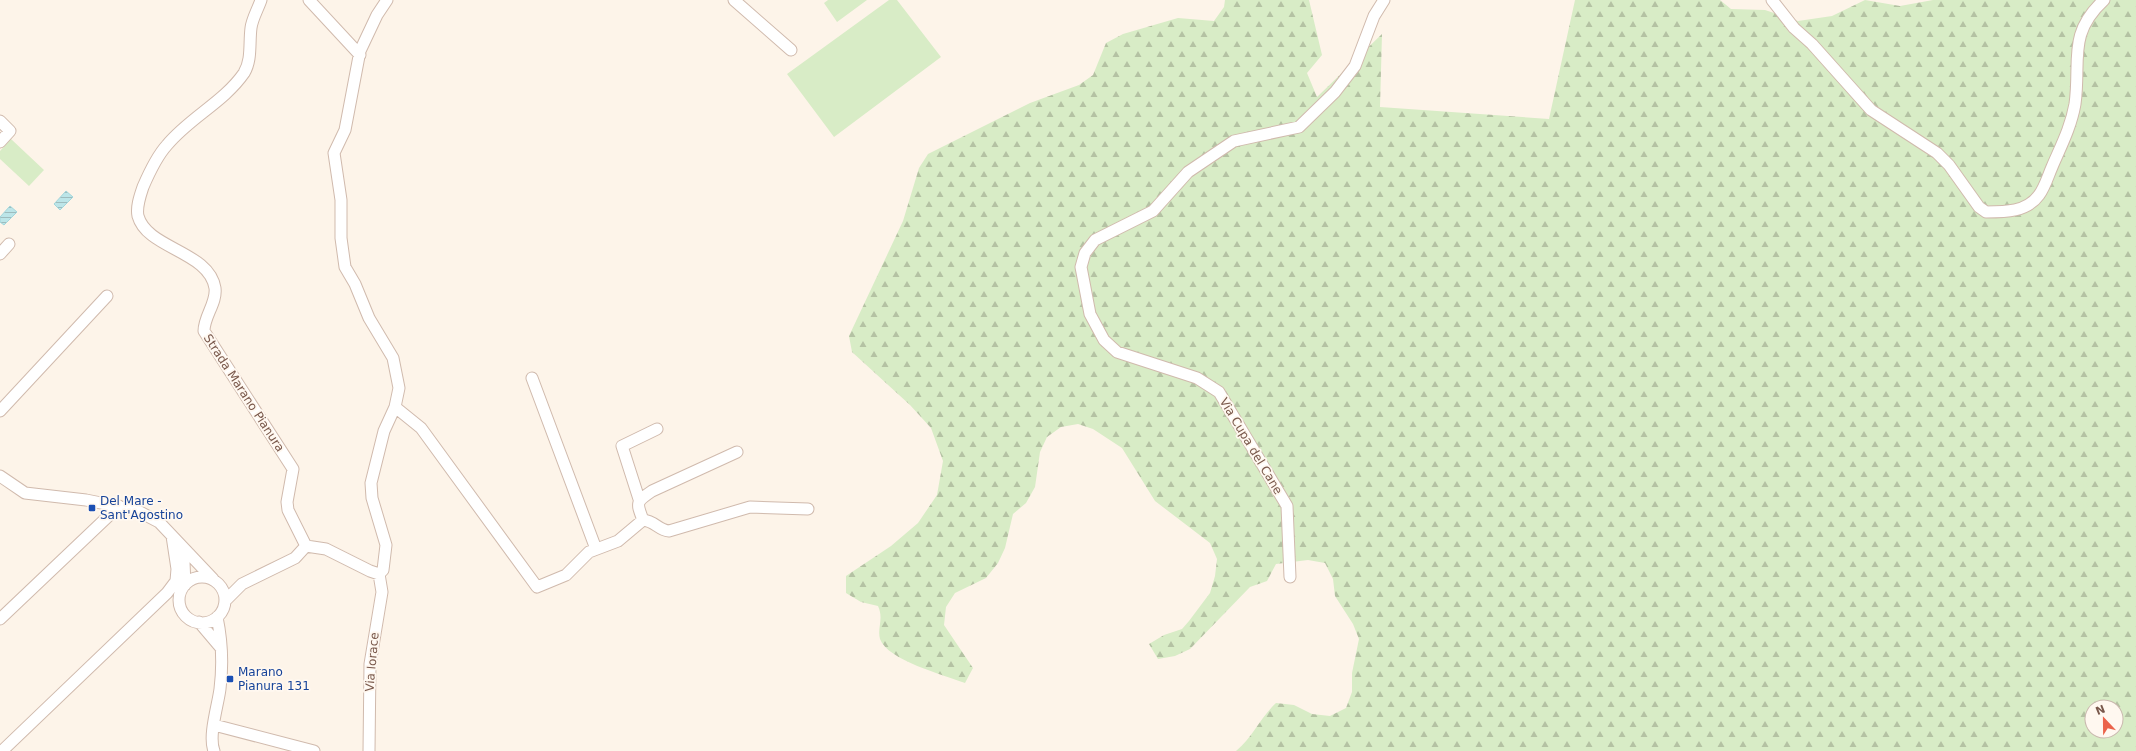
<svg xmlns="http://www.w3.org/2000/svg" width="2136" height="751" font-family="'DejaVu Sans',sans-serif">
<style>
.forest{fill:url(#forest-firs);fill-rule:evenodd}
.pitch{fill:#d8ecc6}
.water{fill:url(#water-rules);stroke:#a2d6db}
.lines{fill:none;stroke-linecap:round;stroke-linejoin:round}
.minor-casing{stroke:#d0baad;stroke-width:13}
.minor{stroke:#fff;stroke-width:11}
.transit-dot{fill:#1a4fb4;stroke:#fff8f0;stroke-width:1.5}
.labels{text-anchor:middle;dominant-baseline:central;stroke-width:3.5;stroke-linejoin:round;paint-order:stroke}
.street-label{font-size:12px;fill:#79584b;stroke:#fff8f0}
.transit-label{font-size:12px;fill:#164399;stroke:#fff8f0;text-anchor:start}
</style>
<defs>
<pattern id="forest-firs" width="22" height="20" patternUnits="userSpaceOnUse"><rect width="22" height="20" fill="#d8ecc6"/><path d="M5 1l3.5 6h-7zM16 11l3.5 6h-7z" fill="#b4c2a3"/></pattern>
<pattern id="water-rules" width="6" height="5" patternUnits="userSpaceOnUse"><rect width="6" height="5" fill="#bce5e8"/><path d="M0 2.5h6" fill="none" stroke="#9ebcbe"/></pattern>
</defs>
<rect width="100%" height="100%" fill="#fdf4e9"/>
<path class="forest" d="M 1225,0 L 1309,0 L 1322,55 L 1307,73 L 1317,97 L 1382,34 L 1380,107 L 1549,119 L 1575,0 L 1720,0 L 1731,9 L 1765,10 L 1798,21 L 1832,16 L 1865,0 L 1900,6 L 1933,0 L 2136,0 L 2136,751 L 1236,751 C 1253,737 1260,718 1276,703 L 1294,705 L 1312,714 L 1330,716 L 1346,708 L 1352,692 L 1352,673 L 1359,639 L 1353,624 L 1335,596 L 1333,579 L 1325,563 L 1308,560 L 1276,564 L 1267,581 L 1250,587 L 1190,649 L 1175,656 L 1158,659 L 1149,644 L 1164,635 L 1182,629 L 1189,621 L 1210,593 L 1215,576 L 1217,559 L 1210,543 L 1155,501 L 1122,448 L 1093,429 L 1078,424 L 1061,427 L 1047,437 L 1040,452 L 1035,487 L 1026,503 L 1013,514 L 1005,548 L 998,563 L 986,578 L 955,593 L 946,607 L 944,625 L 973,668 L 965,683 C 944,675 887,660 880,639 C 877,628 884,619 878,606 L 861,602 L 846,593 L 846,576 L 891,546 L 918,523 L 937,495 L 943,461 L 931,428 L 910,405 L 852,352 L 849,336 L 903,221 L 919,168 L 928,154 L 1030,103 L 1079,85 L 1093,75 L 1106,43 L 1123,34 L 1178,18 L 1214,21 L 1224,7 ZM 2092,707 L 2116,707 L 2116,731 L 2092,731 Z"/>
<path class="pitch" d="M 828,0 L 867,0 L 837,22 L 824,3 Z
M 889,0 L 897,0 L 941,57 L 834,137 L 787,74 Z
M 11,139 L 44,170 L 29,186 L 0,159 L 0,151 Z"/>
<path class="water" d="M 66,191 L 73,197 L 60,210 L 54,204 Z
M 10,206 L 17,212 L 4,225 L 0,222 L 0,217 Z"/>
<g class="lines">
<defs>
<path id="minor" d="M 309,0 L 360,55
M 734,0 L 791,50
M 1772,0 L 1794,28 L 1812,44 L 1871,110 L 1937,153 L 1949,165 L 1979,207 L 1986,212 C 2005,212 2027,212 2039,195 C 2045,187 2048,176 2052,167 C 2061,146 2071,127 2075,104 C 2081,61 2067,34 2104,0
M 0,121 L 10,131 L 0,142
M 0,254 L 9,244
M 532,378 L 596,549
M 395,407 L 421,428 L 537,587 L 566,575 L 589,552 L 618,541 L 643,520 C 655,521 658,530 669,531 L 750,507 L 808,509
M 0,411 L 107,296
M 0,476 L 25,493 L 86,500 L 136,510 L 159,522 L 213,579
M 639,499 L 622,446 L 657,429
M 643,520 C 636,502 636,502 652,491 L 737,452
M 306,546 L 326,549 L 370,571 L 379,574 L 383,570 L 386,545 L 372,498 L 371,483 L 384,431 L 395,407 L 399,388 L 393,358 L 369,318 L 355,284 L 345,267 L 341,238 L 341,200 L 334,153 L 345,130 L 360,51 L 377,15 L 387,0
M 179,548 L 184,562 L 185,585
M 1290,577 L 1287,506 L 1219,392 L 1197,378 L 1117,352 L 1104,340 L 1090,314 L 1081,267 L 1085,253 L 1095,240 L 1153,211 L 1188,172 L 1234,141 L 1299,127 L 1335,92 L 1355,66 L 1374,16 L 1384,0
M179 600a23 23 0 1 1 46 0a23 23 0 1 1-46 0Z
M 225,601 L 242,584 L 295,558 L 306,546 L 288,510 L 287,502 L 293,469 L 204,331 C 204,316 217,303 215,288 C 209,251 147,249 138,216 C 136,207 140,196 143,187 C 149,173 157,156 167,145 C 189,118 224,102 244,73 C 252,60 249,43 251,28 C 252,19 258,9 261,0
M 0,619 L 119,506
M 199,622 L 221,648
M 214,725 L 314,751
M 2,751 L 167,593 L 176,581 L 177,569 L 172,536
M 214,751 C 208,736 218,705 220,689 C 223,665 222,641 217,617
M 369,751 L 370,664 L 382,592 L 379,574"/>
</defs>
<use href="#minor" class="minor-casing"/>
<use href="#minor" class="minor"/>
</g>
<g class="transit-dot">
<rect x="88" y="504" width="8" height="8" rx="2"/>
<rect x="226" y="675" width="8" height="8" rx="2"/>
</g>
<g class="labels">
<g class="street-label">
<text transform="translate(244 393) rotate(57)">Strada Marano Pianura</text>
<text transform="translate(1251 446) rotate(59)">Via Cupa del Cane</text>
<text transform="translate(372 662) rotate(-85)">Via Iorace</text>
</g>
<g class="transit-label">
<text x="100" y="501">Del Mare -<tspan x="100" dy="14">Sant'Agostino</tspan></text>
<text x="238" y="672">Marano<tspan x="238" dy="14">Pianura 131</tspan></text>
</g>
</g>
<g transform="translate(2104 719) rotate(338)"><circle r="19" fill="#fff8f0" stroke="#c9b8ae"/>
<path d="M0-3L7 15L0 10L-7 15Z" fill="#eb634a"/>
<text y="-6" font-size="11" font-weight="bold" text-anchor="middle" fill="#79584b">N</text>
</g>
</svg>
